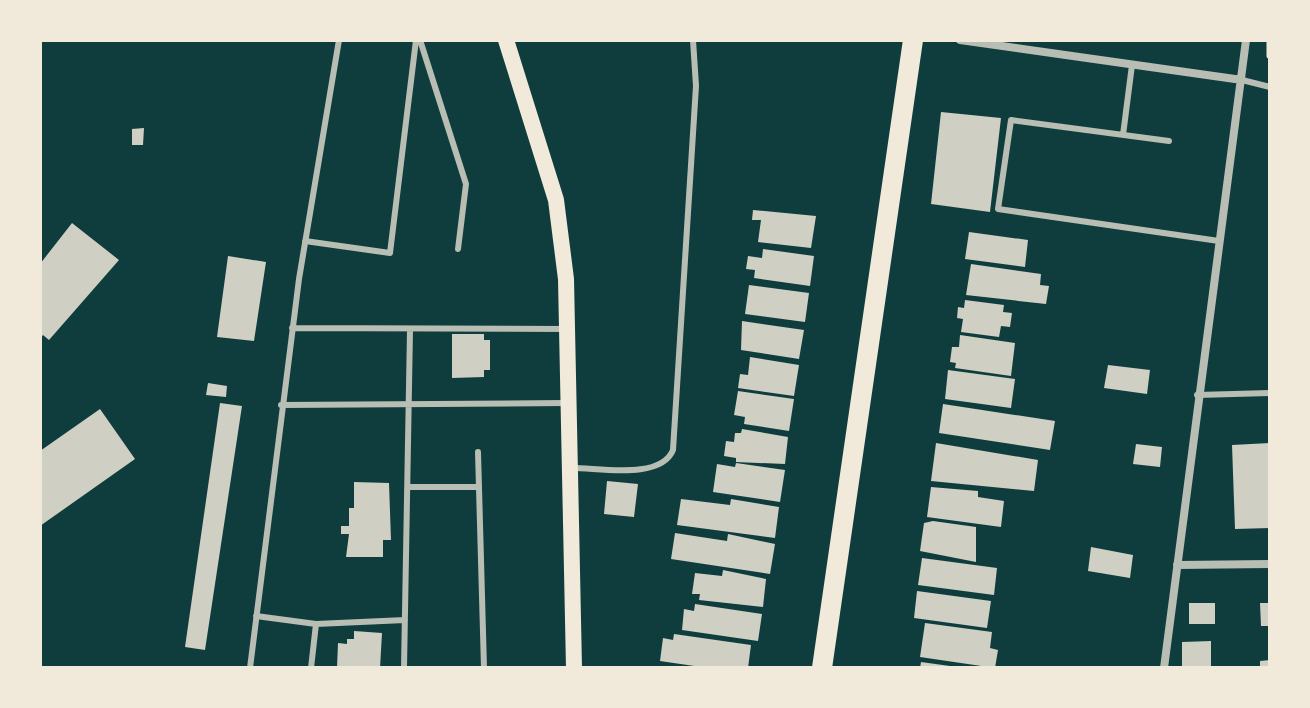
<svg xmlns="http://www.w3.org/2000/svg" width="1310" height="708" font-family="'Open Sans',sans-serif">
<style>
.building{fill:#cfcfc3}
.lines{fill:none;stroke-linecap:round;stroke-linejoin:round}
.path{stroke:#f1e9da;stroke-width:5}
.service{stroke:#b8beb3;stroke-width:6}
.minor{stroke:#b8beb3;stroke-width:8}
.secondary{stroke:#f1e9da;stroke-width:16}
.primary{stroke:#f1e9da;stroke-width:20}
</style>
<rect width="100%" height="100%" fill="#0f3d3e"/>
<path class="building" d="M 941,112 L 1001,118 L 990,212 L 931,204 Z
M 144,128 L 143,145 L 132,145 L 132,129 Z
M 753,210 L 816,216 L 811,248 L 758,242 L 761,220 L 752,220 Z
M 72,223 L 119,260 L 49,340 L 43,335 L 40,339 L 40,264 Z
M 969,232 L 1028,240 L 1025,267 L 965,259 Z
M 763,249 L 814,256 L 810,286 L 754,278 L 755,270 L 746,269 L 748,256 L 762,258 Z
M 228,256 L 266,262 L 254,341 L 217,337 Z
M 971,264 L 1041,274 L 1040,285 L 1049,286 L 1046,304 L 966,295 Z
M 749,285 L 809,293 L 805,322 L 745,314 Z
M 965,300 L 1004,305 L 1003,312 L 1012,313 L 1010,327 L 1001,326 L 999,337 L 961,332 L 963,319 L 957,318 L 958,307 L 964,308 Z
M 742,321 L 804,330 L 799,359 L 741,350 Z
M 452,334 L 484,334 L 484,340 L 490,340 L 490,370 L 484,370 L 484,377 L 452,378 Z
M 960,335 L 1015,343 L 1011,376 L 955,368 L 956,363 L 950,362 L 952,347 L 959,347 Z
M 750,357 L 799,365 L 794,396 L 738,388 L 740,374 L 748,375 Z
M 1108,365 L 1150,370 L 1147,394 L 1104,388 Z
M 948,370 L 1015,379 L 1011,408 L 945,399 Z
M 208,383 L 227,386 L 226,397 L 206,395 Z
M 738,391 L 794,399 L 789,431 L 744,424 L 745,417 L 734,415 Z
M 220,403 L 242,406 L 205,650 L 185,647 Z
M 943,404 L 1055,421 L 1050,450 L 939,433 Z
M 100,409 L 135,459 L 40,526 L 40,451 Z
M 742,429 L 788,437 L 785,464 L 736,462 L 736,458 L 724,456 L 726,441 L 734,442 L 735,433 L 741,433 Z
M 936,443 L 1038,460 L 1034,491 L 931,481 Z
M 1270,443 L 1270,528 L 1235,529 L 1232,445 Z
M 1136,444 L 1162,447 L 1160,467 L 1133,464 Z
M 736,463 L 785,470 L 780,502 L 713,492 L 717,464 L 735,467 Z
M 607,481 L 638,484 L 634,517 L 604,514 Z
M 354,482 L 389,483 L 391,540 L 383,540 L 383,557 L 346,557 L 349,534 L 341,534 L 341,526 L 349,526 L 349,508 L 354,508 Z
M 931,487 L 978,491 L 978,497 L 1004,501 L 1001,527 L 927,517 Z
M 681,499 L 730,505 L 731,499 L 779,507 L 775,538 L 677,525 Z
M 933,521 L 976,527 L 976,562 L 920,551 L 924,523 Z
M 675,533 L 727,541 L 728,534 L 775,544 L 770,574 L 671,559 Z
M 1091,547 L 1133,555 L 1130,578 L 1088,571 Z
M 922,558 L 997,568 L 994,595 L 918,585 Z
M 723,570 L 766,579 L 763,607 L 699,600 L 700,594 L 692,594 L 695,573 L 722,576 Z
M 917,591 L 991,601 L 987,628 L 914,618 Z
M 1189,603 L 1215,603 L 1215,624 L 1189,624 Z
M 1260,603 L 1270,603 L 1270,626 L 1261,626 Z
M 695,604 L 762,614 L 758,641 L 682,630 L 684,609 L 694,611 Z
M 925,623 L 992,632 L 990,648 L 998,650 L 995,668 L 920,657 Z
M 354,631 L 382,633 L 380,668 L 337,668 L 338,643 L 347,644 L 347,639 L 354,639 Z
M 674,634 L 751,645 L 748,668 L 708,668 L 660,661 L 663,638 L 673,640 Z
M 1211,641 L 1211,668 L 1182,668 L 1182,642 Z
M 1270,660 L 1270,668 L 1260,668 L 1260,661 Z
M 921,662 L 950,666 L 950,668 L 920,668 Z"/>
<g class="lines">
<path class="path" d="M 1269,56 L 1269,40"/>
<path class="service" d="M 420,40 L 466,184 L 458,249
M 1242,80 L 1270,87
M 1123,135 L 1132,65
M 1169,141 L 1011,120 L 998,209 L 1219,241
M 305,241 L 390,253 L 416,40
M 292,328 L 567,329
M 1197,395 L 1270,393
M 281,405 L 566,403
M 478,452 L 484,668
M 573,468 C 600,468 661,480 673,450 L 696,86 L 693,40
M 408,487 L 479,487
M 256,616 L 316,624 L 405,620
M 250,668 L 299,279 L 339,40
M 311,668 L 316,624
M 404,668 L 410,330"/>
<path class="minor" d="M 960,40 L 1242,80
M 1177,565 L 1270,564
M 1164,668 L 1246,40"/>
<path class="secondary" d="M 506,40 L 556,200 L 566,279 L 574,668"/>
<path class="primary" d="M 822,668 L 913,40"/>
</g>
<rect width="1310" height="708" fill="none" stroke="#f1e9da" stroke-width="84"/>
</svg>
